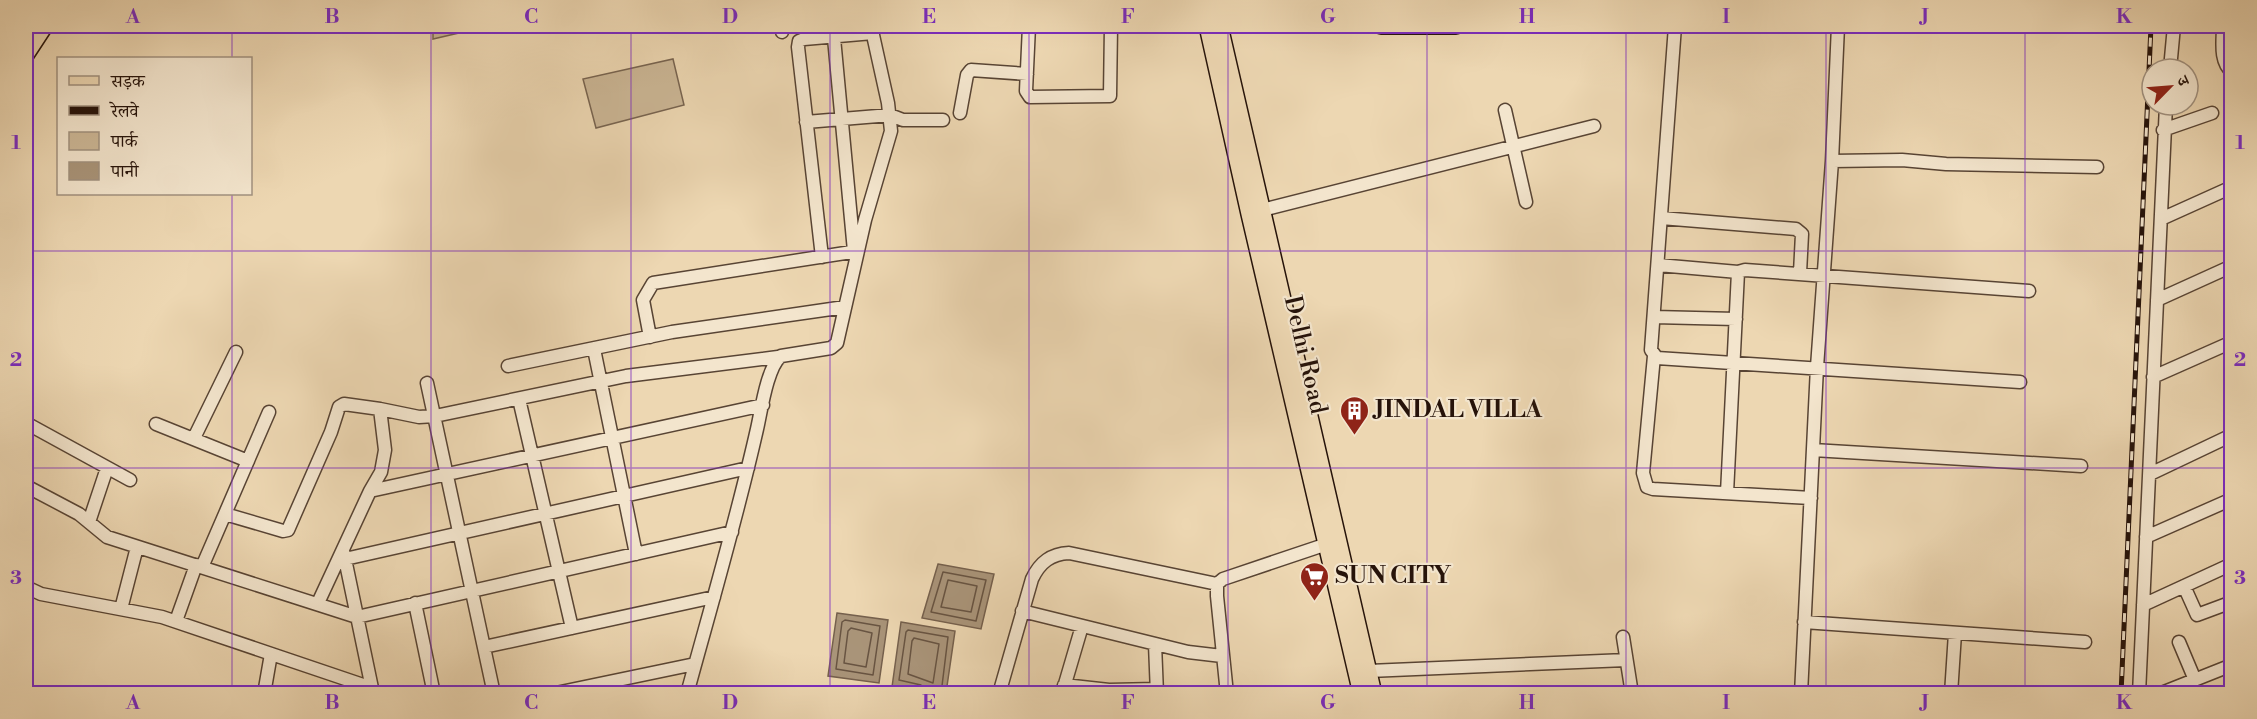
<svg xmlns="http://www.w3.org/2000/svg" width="2257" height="719" font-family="'Libre Bodoni','Noto Serif Devanagari',serif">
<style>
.green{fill:#cbb695;stroke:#786450;stroke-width:1.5}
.water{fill:#a99479;stroke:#75604d;stroke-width:1.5}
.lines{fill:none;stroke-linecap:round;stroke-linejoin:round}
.shore{stroke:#685442;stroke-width:1.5}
.minor-casing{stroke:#584434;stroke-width:15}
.major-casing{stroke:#26130a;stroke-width:18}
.minor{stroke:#f3e5cd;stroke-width:12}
.major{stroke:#edd7b2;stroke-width:15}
.rail-casing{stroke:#26130a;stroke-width:5}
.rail{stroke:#f3e5cd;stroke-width:3;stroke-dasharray:9;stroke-linecap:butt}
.grid{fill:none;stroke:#7b2cbf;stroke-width:1.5;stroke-opacity:0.55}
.labels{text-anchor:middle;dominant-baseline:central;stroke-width:4.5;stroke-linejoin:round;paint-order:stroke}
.street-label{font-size:24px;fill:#26130a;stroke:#f3e5cd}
.poi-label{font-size:24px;font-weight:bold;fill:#26130a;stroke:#f3e5cd;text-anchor:start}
.neatline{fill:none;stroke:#7b2cbf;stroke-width:2}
.grid-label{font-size:20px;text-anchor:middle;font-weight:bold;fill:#7b2cbf}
</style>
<rect width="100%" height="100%" fill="#edd7b2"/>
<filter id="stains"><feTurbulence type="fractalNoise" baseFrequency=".00333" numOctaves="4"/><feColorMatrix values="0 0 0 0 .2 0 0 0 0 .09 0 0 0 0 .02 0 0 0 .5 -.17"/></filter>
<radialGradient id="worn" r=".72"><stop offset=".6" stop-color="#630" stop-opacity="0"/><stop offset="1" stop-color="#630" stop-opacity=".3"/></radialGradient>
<path class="green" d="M 433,26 L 489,26 L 433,39 Z
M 673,59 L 684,105 L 596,128 L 583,79 Z"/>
<path class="water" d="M 938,564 L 994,574 L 981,629 L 922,618 Z
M 837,613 L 888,620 L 879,683 L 828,676 Z
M 901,622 L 955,631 L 946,693 L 892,687 Z"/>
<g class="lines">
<path class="shore" d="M 943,572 L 986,580 L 976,621 L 931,612 Z
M 948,580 L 977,586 L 971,612 L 941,607 Z
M 845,620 L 880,626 L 873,675 L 836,669 L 842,622 Z
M 851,628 L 872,633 L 866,667 L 844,663 L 848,631 Z
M 914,638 L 939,644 L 933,683 L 908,674 L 912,641 Z
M 925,694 L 921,685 L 899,680 L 906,632 L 908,630 L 948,637 L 941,694"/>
<defs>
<path id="minor" d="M 781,26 L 782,32
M 1029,26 L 1026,91 L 1030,97 L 1110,96 L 1111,26
M 1675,26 L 1651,350 L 1657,358 L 2020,382
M 2223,26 C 2223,41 2219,61 2232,72
M 834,38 L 854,251
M 2170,69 L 2174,26
M 1505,110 L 1526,202
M 960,113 L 967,75 L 971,70 L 1027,74
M 806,122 L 890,115 L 903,120 L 943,120
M 2163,130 L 2212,113
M 1832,161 L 1902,160 L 1946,164 L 2097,167
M 1262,210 L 1594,126
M 1661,218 L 1796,229 L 1802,234 L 1800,273
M 2161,219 L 2232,187
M 822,257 L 798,47 L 799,41 L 804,39 L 873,33
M 1658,265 L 1738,272
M 2157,300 L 2232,266
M 1654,317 L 1736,319
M 650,337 L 643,300 L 653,283 L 858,251
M 594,349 L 636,554
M 1654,356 L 1643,473 L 1647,487 L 1653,489 L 1811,498
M 508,366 L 672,332 L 845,307
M 2153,377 L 2232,342
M 427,383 L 494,694
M 519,399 L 572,628
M 26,423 L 130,480
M 156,424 L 248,461
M 194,438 L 236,352
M 1813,450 L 2081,466
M 2150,474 L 2232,435
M 26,486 L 79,514 L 107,537 L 357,617 L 732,532
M 370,491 L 763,405
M 1727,493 L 1738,272 L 1745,270 L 2029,291
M 225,514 L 283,531 L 288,530 L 331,432 L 339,407 L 344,404 L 380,409
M 89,522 L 107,468
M 2146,537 L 2232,499
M 344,554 L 373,693
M 345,559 L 748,468
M 202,567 L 269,412
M 1217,584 L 1217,596 L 1227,694
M 2184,586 L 2197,615 L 2232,602
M 26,587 L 41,594 L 162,617 L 372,688
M 318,603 L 370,491 L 381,472 L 385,450 L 380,409 L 419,417 L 435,416 L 626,376 L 778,357
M 415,603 L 434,694
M 2143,605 L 2232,564
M 121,609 L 137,547
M 1022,611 L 1188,652 L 1222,656
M 176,621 L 196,565
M 1804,622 L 2085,642
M 1623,637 L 1632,694
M 2179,642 L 2195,680
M 1155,644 L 1157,694
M 484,647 L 714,597
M 1369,671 L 1626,660
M 1064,685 L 1109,690 L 1156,689
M 1801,691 L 1844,694
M 264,694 L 271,654
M 551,694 L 695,664
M 687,694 C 711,606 737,518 757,429 C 761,412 767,367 781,356 L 831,348 L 837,343 L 865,220 L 891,131 L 888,103 L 871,26
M 999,694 L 1032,579 C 1040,562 1051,554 1069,553 L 1217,584 L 1223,579 L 1333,542
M 1062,694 L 1082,626
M 1801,694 L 1817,367 L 1832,161 L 1838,26
M 1951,694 L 1955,633
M 2139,694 L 2166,105
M 2159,694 L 2232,665"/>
<path id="major" d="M 1207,26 L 1249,214 L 1361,694
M 1220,26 L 1374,694
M 1381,26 L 1456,26
M 26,33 L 31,26
M 26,55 L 45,26"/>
</defs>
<use href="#minor" class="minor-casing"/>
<use href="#major" class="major-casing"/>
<use href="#minor" class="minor"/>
<use href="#major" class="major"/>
<defs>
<path id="rail" d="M 2121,694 L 2151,26"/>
</defs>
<use href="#rail" class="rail-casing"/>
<use href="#rail" class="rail"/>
</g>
<path class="grid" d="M 232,26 L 232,58M 431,26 L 431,694M 631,26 L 631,694M 830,26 L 830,694M 1029,26 L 1029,694M 1228,26 L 1228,694M 1427,26 L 1427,694M 1626,26 L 1626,694M 1826,26 L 1826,694M 2025,26 L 2025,694M 232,194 L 232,694M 26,251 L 2232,251M 26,468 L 2232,468"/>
<defs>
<symbol id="building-pin" viewBox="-11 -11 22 30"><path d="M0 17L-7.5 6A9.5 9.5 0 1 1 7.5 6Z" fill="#8f2418" stroke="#f3e5cd"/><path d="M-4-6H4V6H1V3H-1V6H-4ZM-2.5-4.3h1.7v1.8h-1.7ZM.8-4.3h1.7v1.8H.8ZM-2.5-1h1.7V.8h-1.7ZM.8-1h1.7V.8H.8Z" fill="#fff"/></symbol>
<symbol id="supermarket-pin" viewBox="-11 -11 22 30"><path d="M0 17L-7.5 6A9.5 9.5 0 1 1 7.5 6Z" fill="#8f2418" stroke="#f3e5cd"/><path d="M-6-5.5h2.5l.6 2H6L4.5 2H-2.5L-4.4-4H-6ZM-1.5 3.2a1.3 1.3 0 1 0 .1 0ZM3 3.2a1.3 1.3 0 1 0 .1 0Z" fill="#fff"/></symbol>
</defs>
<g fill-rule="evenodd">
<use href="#building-pin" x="1338" y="394" width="33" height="45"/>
<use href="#supermarket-pin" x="1298" y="560" width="33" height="45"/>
</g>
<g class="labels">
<g class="street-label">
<text transform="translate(1305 355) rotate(77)">Delhi Road</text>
</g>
<g class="poi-label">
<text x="1375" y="410">JINDAL VILLA</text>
<text x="1335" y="576">SUN CITY</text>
</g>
</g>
<rect width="2257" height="719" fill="none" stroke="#edd7b2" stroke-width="66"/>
<rect x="57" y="57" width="195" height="138" fill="#f3e5cd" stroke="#a1917f" stroke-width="1.5"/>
<rect x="69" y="76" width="30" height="9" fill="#edd7b2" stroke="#a1917f" stroke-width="1.5"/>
<text x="111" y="87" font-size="18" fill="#26130a">सड़क</text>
<rect x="69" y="106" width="30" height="9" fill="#26130a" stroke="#a1917f" stroke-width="1.5"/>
<text x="111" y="117" font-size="18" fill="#26130a">रेलवे</text>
<rect x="69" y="132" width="30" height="18" fill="#cbb695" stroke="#a1917f" stroke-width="1.5"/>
<text x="111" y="147" font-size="18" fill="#26130a">पार्क</text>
<rect x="69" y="162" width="30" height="18" fill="#a99479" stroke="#a1917f" stroke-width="1.5"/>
<text x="111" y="177" font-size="18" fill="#26130a">पानी</text>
<g transform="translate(2170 87) rotate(65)"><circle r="28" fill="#f3e5cd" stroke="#a1917f" stroke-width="1.5"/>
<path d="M0-4.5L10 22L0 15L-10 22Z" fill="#8f2418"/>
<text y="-9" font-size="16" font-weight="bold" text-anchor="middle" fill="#26130a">उ</text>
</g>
<rect x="33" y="33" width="2191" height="653" class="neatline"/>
<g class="grid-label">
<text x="133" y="23">A</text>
<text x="332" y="23">B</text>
<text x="531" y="23">C</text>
<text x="730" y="23">D</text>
<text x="929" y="23">E</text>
<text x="1128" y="23">F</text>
<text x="1328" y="23">G</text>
<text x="1527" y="23">H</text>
<text x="1726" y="23">I</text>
<text x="1925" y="23">J</text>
<text x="2124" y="23">K</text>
<text x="16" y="149">1</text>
<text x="2240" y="149">1</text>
<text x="16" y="366">2</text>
<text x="2240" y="366">2</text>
<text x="16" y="584">3</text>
<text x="2240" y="584">3</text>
<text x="133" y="709">A</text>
<text x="332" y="709">B</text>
<text x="531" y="709">C</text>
<text x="730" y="709">D</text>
<text x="929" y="709">E</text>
<text x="1128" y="709">F</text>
<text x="1328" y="709">G</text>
<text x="1527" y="709">H</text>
<text x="1726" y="709">I</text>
<text x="1925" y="709">J</text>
<text x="2124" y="709">K</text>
</g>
<rect width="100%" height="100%" filter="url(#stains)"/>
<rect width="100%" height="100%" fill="url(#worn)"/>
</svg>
